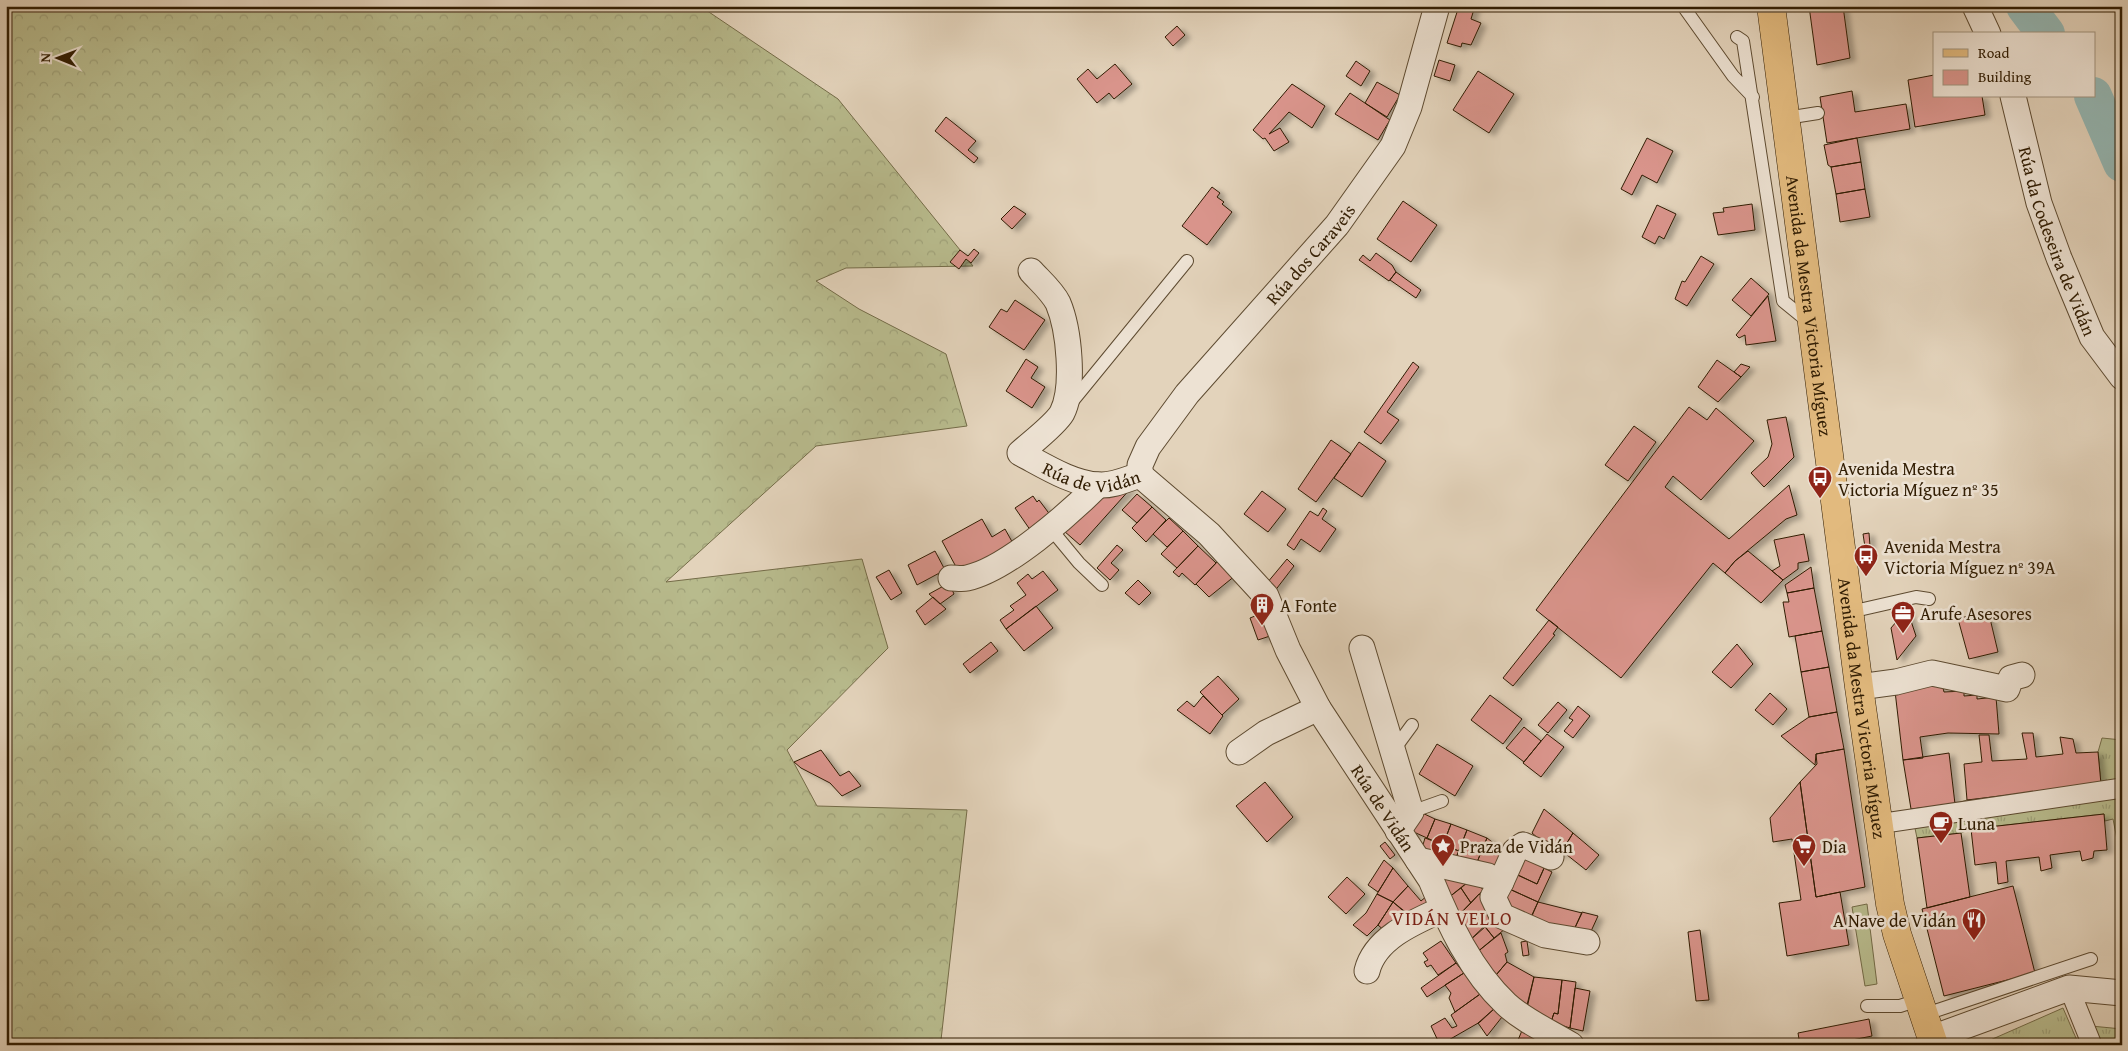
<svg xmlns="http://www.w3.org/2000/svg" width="2128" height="1051" font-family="'Gentium Book Plus',serif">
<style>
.grass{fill:url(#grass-tufts);stroke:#746c48}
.forest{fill:url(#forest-crowns);stroke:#746c48}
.garden{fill:#b8bb8d;stroke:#746c48}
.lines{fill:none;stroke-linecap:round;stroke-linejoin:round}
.river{stroke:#95b7b3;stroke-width:38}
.building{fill:#d9948b;stroke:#301c02;filter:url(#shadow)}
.service-casing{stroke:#5d4a30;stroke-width:14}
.pedestrian-casing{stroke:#5d4a30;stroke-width:21}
.minor-casing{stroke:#5d4a30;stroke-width:27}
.primary-casing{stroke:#301c02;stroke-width:29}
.service{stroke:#ede2d3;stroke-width:12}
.pedestrian{stroke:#ede2d3;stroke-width:19}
.minor{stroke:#ede2d3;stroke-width:25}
.primary{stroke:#e2ba7e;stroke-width:28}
.labels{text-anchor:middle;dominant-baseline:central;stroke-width:5;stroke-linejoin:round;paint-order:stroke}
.street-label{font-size:18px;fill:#301c02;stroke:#ede2d3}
.poi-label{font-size:18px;fill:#301c02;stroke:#ede2d3;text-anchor:start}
.neighbourhood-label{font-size:19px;letter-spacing:1px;fill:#7a1f14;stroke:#ede2d3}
</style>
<defs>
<pattern id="grass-tufts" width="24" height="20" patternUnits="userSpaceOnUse" patternTransform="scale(1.25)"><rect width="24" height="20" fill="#b8bb8d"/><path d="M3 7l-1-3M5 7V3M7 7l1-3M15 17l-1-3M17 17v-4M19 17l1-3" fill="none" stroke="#9ea078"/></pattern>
<pattern id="forest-crowns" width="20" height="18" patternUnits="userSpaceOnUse" patternTransform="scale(1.25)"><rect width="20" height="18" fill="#b8bb8d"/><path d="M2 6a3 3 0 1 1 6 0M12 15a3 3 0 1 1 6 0" fill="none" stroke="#9ea078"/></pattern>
<filter id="shadow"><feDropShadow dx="5.5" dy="3" stdDeviation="2.5" flood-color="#0004"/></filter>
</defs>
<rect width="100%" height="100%" fill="#e3d3bb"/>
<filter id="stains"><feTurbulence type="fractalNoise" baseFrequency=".004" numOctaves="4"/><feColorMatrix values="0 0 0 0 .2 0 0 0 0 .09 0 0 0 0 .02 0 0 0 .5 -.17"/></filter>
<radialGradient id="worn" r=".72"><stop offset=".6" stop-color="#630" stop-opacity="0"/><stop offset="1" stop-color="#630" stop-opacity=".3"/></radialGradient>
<path class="grass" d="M 2102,738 L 2122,740 L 2122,849 L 2119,850 L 2113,819 L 2105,821 L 2104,814 L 1971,829 L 1961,833 L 1917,838 L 1911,809 L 1955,804 L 1967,800 L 2101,784 L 2098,752 Z
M 2063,1008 L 2079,1045 L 1979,1045 Z
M 2091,1026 L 2122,1029 L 2122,1045 L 2099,1045 Z"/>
<path class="forest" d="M 6,6 L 700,6 L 838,99 L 973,266 L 846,268 L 816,281 L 859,309 L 946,354 L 967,426 L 816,446 L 666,582 L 862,559 L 888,648 L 787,750 L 817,806 L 967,810 L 941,1040 L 937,1045 L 6,1045 Z"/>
<path class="garden" d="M 1867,904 L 1877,984 L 1865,986 L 1852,907 Z"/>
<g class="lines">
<path class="river" d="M 2025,6 L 2046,34
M 2093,96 L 2122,163"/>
</g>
<path class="building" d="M 1459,6 L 1475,6 L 1471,19 L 1481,23 L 1471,45 L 1462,43 L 1461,47 L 1447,43 Z
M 1809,6 L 1843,6 L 1850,58 L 1817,65 Z
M 1177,26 L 1185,35 L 1173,46 L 1165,37 Z
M 1439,60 L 1455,65 L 1450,81 L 1434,76 Z
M 1356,61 L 1370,71 L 1361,86 L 1346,76 Z
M 1115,64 L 1132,84 L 1114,99 L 1109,93 L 1097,103 L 1077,79 L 1088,69 L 1097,79 Z
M 1478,71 L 1514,94 L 1489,133 L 1453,110 Z
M 1934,75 L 1934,96 L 1982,96 L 1985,115 L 1915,127 L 1908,80 Z
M 1377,82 L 1400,95 L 1387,117 L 1365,103 Z
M 1292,84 L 1325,106 L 1312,128 L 1289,112 L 1269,134 L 1280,128 L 1289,142 L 1274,151 L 1265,138 L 1263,139 L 1253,130 Z
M 1852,91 L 1855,112 L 1906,104 L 1910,129 L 1827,143 L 1820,97 Z
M 1350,93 L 1390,120 L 1378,140 L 1335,114 Z
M 946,117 L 976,141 L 968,150 L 978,158 L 974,163 L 935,131 Z
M 1647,138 L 1673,151 L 1657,183 L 1642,175 L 1632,195 L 1621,189 Z
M 1857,138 L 1861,162 L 1831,167 L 1828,165 L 1824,145 Z
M 1861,162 L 1865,189 L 1836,194 L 1831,167 Z
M 1212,187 L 1220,193 L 1217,197 L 1224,202 L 1222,204 L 1232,212 L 1207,245 L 1182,226 Z
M 1865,189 L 1870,217 L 1840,222 L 1836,194 Z
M 1403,201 L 1437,225 L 1411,262 L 1377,239 Z
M 1752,204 L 1755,230 L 1718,235 L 1713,213 L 1724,212 L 1723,208 Z
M 1657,205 L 1676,214 L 1664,239 L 1659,236 L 1655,244 L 1642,237 Z
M 1014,206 L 1026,214 L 1012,229 L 1001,219 Z
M 974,249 L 979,253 L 971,263 L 966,259 L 959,269 L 950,262 L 960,250 L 968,256 Z
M 1376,253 L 1392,265 L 1396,272 L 1389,281 L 1359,260 L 1363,255 L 1370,261 Z
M 1701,256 L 1714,264 L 1687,306 L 1675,299 L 1682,281 L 1685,282 Z
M 1396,272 L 1421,290 L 1416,298 L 1390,280 Z
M 1751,278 L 1769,294 L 1751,316 L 1732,300 Z
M 1768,296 L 1776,341 L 1746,345 L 1745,335 L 1739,338 L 1736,335 Z
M 1015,300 L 1045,320 L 1024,350 L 989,327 L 1001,309 L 1007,312 Z
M 1026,359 L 1038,367 L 1031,378 L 1045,387 L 1032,408 L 1006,391 Z
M 1717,360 L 1741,377 L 1718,402 L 1698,387 Z
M 1413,362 L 1419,367 L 1387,412 L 1399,420 L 1381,444 L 1364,432 Z
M 1741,364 L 1750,367 L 1741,377 L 1734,372 Z
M 1689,407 L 1707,420 L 1716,408 L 1754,441 L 1701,500 L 1673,476 L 1665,487 L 1729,539 L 1789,485 L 1797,515 L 1786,519 L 1735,561 L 1725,573 L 1713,563 L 1621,678 L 1536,610 Z
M 1786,417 L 1794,457 L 1764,487 L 1751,473 L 1768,457 L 1772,444 L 1767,420 Z
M 1634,426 L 1656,442 L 1628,481 L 1605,465 Z
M 1331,440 L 1351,454 L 1316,502 L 1298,489 Z
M 1359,442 L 1386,461 L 1362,497 L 1334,478 Z
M 1132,487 L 1080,545 L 1064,531 L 1108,493 Z
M 1262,491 L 1286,509 L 1268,532 L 1244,514 Z
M 1137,494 L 1152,507 L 1137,523 L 1122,510 Z
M 1033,496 L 1037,502 L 1039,500 L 1054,520 L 1033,534 L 1015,508 Z
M 1152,507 L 1166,520 L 1146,542 L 1132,528 Z
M 1323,508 L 1327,511 L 1322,519 L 1336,529 L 1320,552 L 1301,539 L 1294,550 L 1287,545 L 1310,511 L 1318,516 Z
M 1169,518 L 1183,531 L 1167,547 L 1153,534 Z
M 982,519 L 992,537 L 1005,529 L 1015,547 L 961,576 L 942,541 Z
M 1183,531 L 1198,546 L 1177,568 L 1161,554 Z
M 1869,533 L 1870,546 L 1865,547 L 1863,534 Z
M 1804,534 L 1809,561 L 1798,563 L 1798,569 L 1783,580 L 1772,571 L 1780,566 L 1774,540 Z
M 1117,545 L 1123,550 L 1111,563 L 1119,570 L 1110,580 L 1097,568 Z
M 1198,546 L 1216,563 L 1195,585 L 1182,573 L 1179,577 L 1173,572 Z
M 935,551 L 945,570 L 917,585 L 908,565 Z
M 1748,551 L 1783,580 L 1761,603 L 1725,573 L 1735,561 Z
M 1220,559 L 1236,575 L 1209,597 L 1196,584 Z
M 1287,559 L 1294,566 L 1274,592 L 1267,583 Z
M 1811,567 L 1814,588 L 1787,593 L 1785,585 Z
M 889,570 L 902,593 L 891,600 L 876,577 Z
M 1043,571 L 1058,590 L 1006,629 L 1000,620 L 1014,610 L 1010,606 L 1026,595 L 1017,583 L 1028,574 L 1032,579 Z
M 1138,580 L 1151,593 L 1139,605 L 1125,593 Z
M 949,583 L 954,594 L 940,604 L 929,594 Z
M 1814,588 L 1822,631 L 1789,637 L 1783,602 L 1789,602 L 1787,593 Z
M 933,597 L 946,609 L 925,625 L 916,611 Z
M 1036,606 L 1053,628 L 1024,651 L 1006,629 Z
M 1907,609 L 1916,636 L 1897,660 L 1891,628 Z
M 1988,610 L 1998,652 L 1969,659 L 1958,619 Z
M 1265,612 L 1273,635 L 1258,640 L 1250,618 Z
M 1549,620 L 1558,627 L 1553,634 L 1555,635 L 1513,686 L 1503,678 Z
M 1822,631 L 1829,667 L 1801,672 L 1795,636 Z
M 991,642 L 998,651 L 970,673 L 963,664 Z
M 1737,644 L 1753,664 L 1731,688 L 1712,672 Z
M 1829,667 L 1837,712 L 1809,717 L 1801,672 Z
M 1218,676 L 1239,699 L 1222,715 L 1200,692 Z
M 1942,684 L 1944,692 L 1964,691 L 1964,696 L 1977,695 L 1977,699 L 1996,697 L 1999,734 L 1948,733 L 1920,737 L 1923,758 L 1903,760 L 1895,691 Z
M 1770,693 L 1787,709 L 1773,725 L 1755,710 Z
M 1490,695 L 1522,719 L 1503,744 L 1471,720 Z
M 1203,696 L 1223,716 L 1210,734 L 1177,710 L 1187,701 L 1194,707 Z
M 1558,702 L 1567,710 L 1548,733 L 1538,725 Z
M 1578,706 L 1590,716 L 1573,738 L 1564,731 L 1573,720 L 1569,718 Z
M 1837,712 L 1844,749 L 1816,754 L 1815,765 L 1781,736 L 1809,717 Z
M 1524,727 L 1541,741 L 1524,762 L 1506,748 Z
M 2022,733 L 2033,733 L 2036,757 L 2063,754 L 2060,737 L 2073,739 L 2076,753 L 2098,752 L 2101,784 L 1967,800 L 1964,764 L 1982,762 L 1979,735 L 1989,735 L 1992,761 L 2027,759 Z
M 1547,734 L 1564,747 L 1541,777 L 1523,763 Z
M 1437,744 L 1473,766 L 1455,796 L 1419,774 Z
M 1844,749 L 1865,887 L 1816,897 L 1800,782 L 1817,764 L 1816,754 Z
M 821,750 L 840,776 L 849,771 L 861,786 L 842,796 L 830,783 L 801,768 L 794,762 Z
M 1949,753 L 1955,804 L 1911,809 L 1903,760 Z
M 1265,782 L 1293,817 L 1267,842 L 1236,806 Z
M 1800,782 L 1816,897 L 1840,892 L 1849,945 L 1787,956 L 1779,903 L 1801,900 L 1792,839 L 1773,842 L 1770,818 Z
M 1544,809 L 1573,833 L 1559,856 L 1532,833 Z
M 1418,811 L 1435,819 L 1427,838 L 1416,833 L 1411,842 L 1405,835 Z
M 2104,814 L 2107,850 L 2094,851 L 2093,858 L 2082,861 L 2080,851 L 2050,855 L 2052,868 L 2041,871 L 2039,857 L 2006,861 L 2008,882 L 1998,884 L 1996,862 L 1975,865 L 1971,829 Z
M 1435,819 L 1451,824 L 1443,845 L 1427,838 Z
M 1451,824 L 1467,830 L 1459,851 L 1443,845 Z
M 1467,830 L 1487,838 L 1475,867 L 1455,860 Z
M 1573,833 L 1599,855 L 1586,870 L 1562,851 Z
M 1961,833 L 1970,897 L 1927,908 L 1917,838 Z
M 1425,838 L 1446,846 L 1442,855 L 1422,848 Z
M 1487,838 L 1504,851 L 1491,873 L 1475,867 Z
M 1385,842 L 1395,855 L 1390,859 L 1380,846 Z
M 1446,846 L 1459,851 L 1455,860 L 1442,855 Z
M 1521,853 L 1546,864 L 1537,884 L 1513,873 Z
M 1384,860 L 1393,868 L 1378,892 L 1368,885 Z
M 1393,868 L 1408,886 L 1393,902 L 1377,894 Z
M 1544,868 L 1552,872 L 1538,902 L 1505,887 L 1514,873 L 1537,884 Z
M 1454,871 L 1474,877 L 1448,898 L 1439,885 Z
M 1347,877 L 1365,894 L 1346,914 L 1328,897 Z
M 1474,877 L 1483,890 L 1471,903 L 1461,888 Z
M 1408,886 L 1421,901 L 1428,895 L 1435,907 L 1409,916 L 1393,902 Z
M 2013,886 L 2035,973 L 1944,996 L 1922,909 Z
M 1505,887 L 1538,902 L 1529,921 L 1496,900 Z
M 1461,888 L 1471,903 L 1459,915 L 1448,898 Z
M 1377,894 L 1393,902 L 1378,925 L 1367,936 L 1353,925 L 1366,913 Z
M 1479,894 L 1498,913 L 1468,942 L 1454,920 Z
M 1393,902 L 1408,914 L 1387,933 L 1378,925 Z
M 1538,902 L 1582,913 L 1572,934 L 1529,923 Z
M 1582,912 L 1598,916 L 1587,940 L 1572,934 Z
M 1498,913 L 1511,924 L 1494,938 L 1484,925 Z
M 1485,927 L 1494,938 L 1476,953 L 1468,942 Z
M 1700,930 L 1709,1000 L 1696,1001 L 1688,932 Z
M 1501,933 L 1508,952 L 1505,954 L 1507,962 L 1491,981 L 1476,953 Z
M 1441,941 L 1456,963 L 1438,975 L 1431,965 L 1427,967 L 1424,962 L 1428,960 L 1423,953 Z
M 1527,941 L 1529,955 L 1523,956 L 1521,942 Z
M 1507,962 L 1534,977 L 1526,1009 L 1491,981 Z
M 1456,963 L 1464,973 L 1427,997 L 1421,988 Z
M 1467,971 L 1483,992 L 1455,1012 L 1449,998 L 1451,993 L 1445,985 Z
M 1534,977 L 1562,980 L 1558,1014 L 1554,1013 L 1551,1022 L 1533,1017 L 1534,1009 L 1527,1008 Z
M 1562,980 L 1576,982 L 1570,1028 L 1551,1022 L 1554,1013 L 1558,1014 Z
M 1575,988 L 1590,991 L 1583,1031 L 1570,1028 Z
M 1483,992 L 1495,1008 L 1480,1022 L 1440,1045 L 1431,1026 L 1445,1018 L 1452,1028 L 1457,1026 L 1451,1015 Z
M 1495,1008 L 1502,1017 L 1487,1036 L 1478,1023 Z
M 1869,1019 L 1872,1036 L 1827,1045 L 1800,1045 L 1798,1033 Z
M 1523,1028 L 1549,1045 L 1516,1045 Z"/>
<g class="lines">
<defs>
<path id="service" d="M 1683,6 L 1733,76 L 1753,97
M 1737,37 L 1743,41 L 1783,301 L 1810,323
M 1786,118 L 1818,113
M 1071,403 L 1187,261
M 1050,528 L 1079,563 L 1102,585
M 1850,612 L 1916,597 L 1929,599
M 1393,751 L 1412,725
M 1411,812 L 1442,801
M 1867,1006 L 1900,1006 L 1918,1000
M 1923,1015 L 2091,959"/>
<path id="pedestrian" d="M 1878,824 L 2122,788
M 2069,988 L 2092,1045"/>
<g id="minor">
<path d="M 1975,6 L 1988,34"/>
<path id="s1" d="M 2013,96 L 2039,203 L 2059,258 L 2092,337 L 2122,377"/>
<path id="s2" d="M 1031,271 C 1039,280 1052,291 1058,303 C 1069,329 1075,387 1062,413 C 1055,425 1031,443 1020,453 C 1043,465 1072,484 1099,485 C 1113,486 1127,479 1140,475"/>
<path id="s3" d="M 1140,475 L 1209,534 L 1266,596 L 1288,650 L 1318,708 L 1431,880 C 1449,924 1471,971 1506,1004 C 1524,1021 1550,1032 1571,1045"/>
<path id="s4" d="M 1140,475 L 1140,465 L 1148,447 L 1187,394 L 1337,225 L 1393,146 L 1409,107 L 1437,6"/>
<path d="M 951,578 C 956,578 962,579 967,578 C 1006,570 1070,513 1098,485"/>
<path d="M 1362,648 L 1411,812 L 1398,831"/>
<path d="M 1859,687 L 1896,682 L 1932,673 L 2007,689 L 2011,678 L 2022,675"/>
<path d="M 1239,752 L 1266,733 L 1318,708"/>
<path d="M 1418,860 L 1488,876 L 1501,882 L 1493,897 L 1502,916 L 1545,935 L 1587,942"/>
<path d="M 1501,882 L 1515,851 L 1523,845 L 1551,857"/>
<path d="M 1367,971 C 1375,938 1414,922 1443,909"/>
<path d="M 1932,1038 L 2069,988 L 2122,993"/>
</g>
<g id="primary">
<path id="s5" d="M 1771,6 L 1859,687 L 1890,904 L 1897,934 L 1934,1045"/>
</g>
</defs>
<use href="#service" class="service-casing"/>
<use href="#pedestrian" class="pedestrian-casing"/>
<use href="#minor" class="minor-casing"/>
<use href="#primary" class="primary-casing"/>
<use href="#service" class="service"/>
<use href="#pedestrian" class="pedestrian"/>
<use href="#minor" class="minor"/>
<use href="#primary" class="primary"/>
</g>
<defs>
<symbol id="bus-pin" viewBox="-11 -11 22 30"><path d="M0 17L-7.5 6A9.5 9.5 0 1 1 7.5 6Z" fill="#8f2418" stroke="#ede2d3"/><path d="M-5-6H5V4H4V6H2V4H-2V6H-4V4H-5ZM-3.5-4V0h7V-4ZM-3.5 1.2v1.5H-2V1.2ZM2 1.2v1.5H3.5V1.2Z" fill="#fff"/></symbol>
<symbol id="building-pin" viewBox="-11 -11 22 30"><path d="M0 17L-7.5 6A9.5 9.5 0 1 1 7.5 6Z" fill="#8f2418" stroke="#ede2d3"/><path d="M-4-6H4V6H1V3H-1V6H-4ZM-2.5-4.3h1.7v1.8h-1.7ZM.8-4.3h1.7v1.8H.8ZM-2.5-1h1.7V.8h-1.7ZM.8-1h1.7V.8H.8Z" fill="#fff"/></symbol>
<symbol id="office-pin" viewBox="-11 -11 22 30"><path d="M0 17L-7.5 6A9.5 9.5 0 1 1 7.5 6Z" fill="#8f2418" stroke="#ede2d3"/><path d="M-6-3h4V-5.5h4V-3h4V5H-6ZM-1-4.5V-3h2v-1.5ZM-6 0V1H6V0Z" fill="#fff"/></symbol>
<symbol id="cafe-pin" viewBox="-11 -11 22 30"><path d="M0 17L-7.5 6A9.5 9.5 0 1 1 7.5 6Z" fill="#8f2418" stroke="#ede2d3"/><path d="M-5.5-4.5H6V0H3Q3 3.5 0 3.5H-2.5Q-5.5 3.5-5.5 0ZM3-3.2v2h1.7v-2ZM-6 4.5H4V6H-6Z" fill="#fff"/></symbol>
<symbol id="sight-pin" viewBox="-11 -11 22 30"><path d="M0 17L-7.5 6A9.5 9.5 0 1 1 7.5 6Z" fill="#8f2418" stroke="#ede2d3"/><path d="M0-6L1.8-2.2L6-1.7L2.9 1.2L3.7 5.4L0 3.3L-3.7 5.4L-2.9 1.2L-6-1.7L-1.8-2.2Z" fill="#fff"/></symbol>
<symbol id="supermarket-pin" viewBox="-11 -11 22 30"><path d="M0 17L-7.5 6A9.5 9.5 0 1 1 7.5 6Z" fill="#8f2418" stroke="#ede2d3"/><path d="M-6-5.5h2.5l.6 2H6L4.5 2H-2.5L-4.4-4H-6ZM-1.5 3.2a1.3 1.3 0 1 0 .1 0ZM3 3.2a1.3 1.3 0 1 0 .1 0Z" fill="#fff"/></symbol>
<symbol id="restaurant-pin" viewBox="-11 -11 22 30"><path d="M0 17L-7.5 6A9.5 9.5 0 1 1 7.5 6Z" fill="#8f2418" stroke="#ede2d3"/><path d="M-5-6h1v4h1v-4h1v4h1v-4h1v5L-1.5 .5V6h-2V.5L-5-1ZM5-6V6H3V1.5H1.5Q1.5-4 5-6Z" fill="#fff"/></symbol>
</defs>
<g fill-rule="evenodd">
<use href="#bus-pin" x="1806" y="464" width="28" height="38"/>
<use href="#bus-pin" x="1852" y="542" width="28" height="38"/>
<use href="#building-pin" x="1248" y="591" width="28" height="38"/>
<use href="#office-pin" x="1889" y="599" width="28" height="38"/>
<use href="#cafe-pin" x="1927" y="809" width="28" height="38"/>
<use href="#sight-pin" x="1429" y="832" width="28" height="38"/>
<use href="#supermarket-pin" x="1790" y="832" width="28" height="38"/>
<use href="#restaurant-pin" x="1960" y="906" width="28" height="38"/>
</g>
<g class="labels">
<g class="street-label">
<text stroke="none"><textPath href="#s1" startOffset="152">Rúa da Codeseira de Vidán</textPath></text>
<text stroke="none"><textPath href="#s4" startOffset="282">Rúa dos Caraveis</textPath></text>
<text stroke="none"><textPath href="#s5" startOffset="302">Avenida da Mestra Victoria Míguez</textPath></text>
<text stroke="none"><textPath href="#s2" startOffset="290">Rúa de Vidán</textPath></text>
<text stroke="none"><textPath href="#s5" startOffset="708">Avenida da Mestra Victoria Míguez</textPath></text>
<text stroke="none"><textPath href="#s3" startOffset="418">Rúa de Vidán</textPath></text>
</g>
<g class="poi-label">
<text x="1838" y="468">Avenida Mestra<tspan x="1838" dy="21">Victoria Míguez nº 35</tspan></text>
<text x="1884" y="546">Avenida Mestra<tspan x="1884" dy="21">Victoria Míguez nº 39A</tspan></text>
<text x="1280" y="605">A Fonte</text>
<text x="1920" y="613">Arufe Asesores</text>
<text x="1958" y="823">Luna</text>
<text x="1460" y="846">Praza de Vidán</text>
<text x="1822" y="846">Dia</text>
<text x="1956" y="920" text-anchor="end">A Nave de Vidán</text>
</g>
<g class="neighbourhood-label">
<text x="1452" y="918">VIDÁN VELLO</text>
</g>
</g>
<rect width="2128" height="1051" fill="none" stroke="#e3d3bb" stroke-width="25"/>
<rect x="8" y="8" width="2113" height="1036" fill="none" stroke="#301c02" stroke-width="2.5"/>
<rect x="12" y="12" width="2103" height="1026" fill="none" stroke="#301c02"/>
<rect x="1933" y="32" width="162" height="65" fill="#ede2d3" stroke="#a1937f"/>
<rect x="1943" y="49" width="25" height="8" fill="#e2ba7e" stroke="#a1937f"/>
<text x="1978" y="58" font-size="15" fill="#301c02">Road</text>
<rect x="1943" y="70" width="25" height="15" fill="#d9948b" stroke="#a1937f"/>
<text x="1978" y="82" font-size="15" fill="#301c02">Building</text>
<g transform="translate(58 58) rotate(271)" stroke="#ede2d3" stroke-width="4" paint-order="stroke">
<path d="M0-4L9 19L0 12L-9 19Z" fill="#301c02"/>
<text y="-8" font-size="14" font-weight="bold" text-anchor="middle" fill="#301c02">N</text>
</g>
<rect width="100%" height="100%" filter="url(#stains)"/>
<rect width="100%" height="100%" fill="url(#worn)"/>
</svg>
